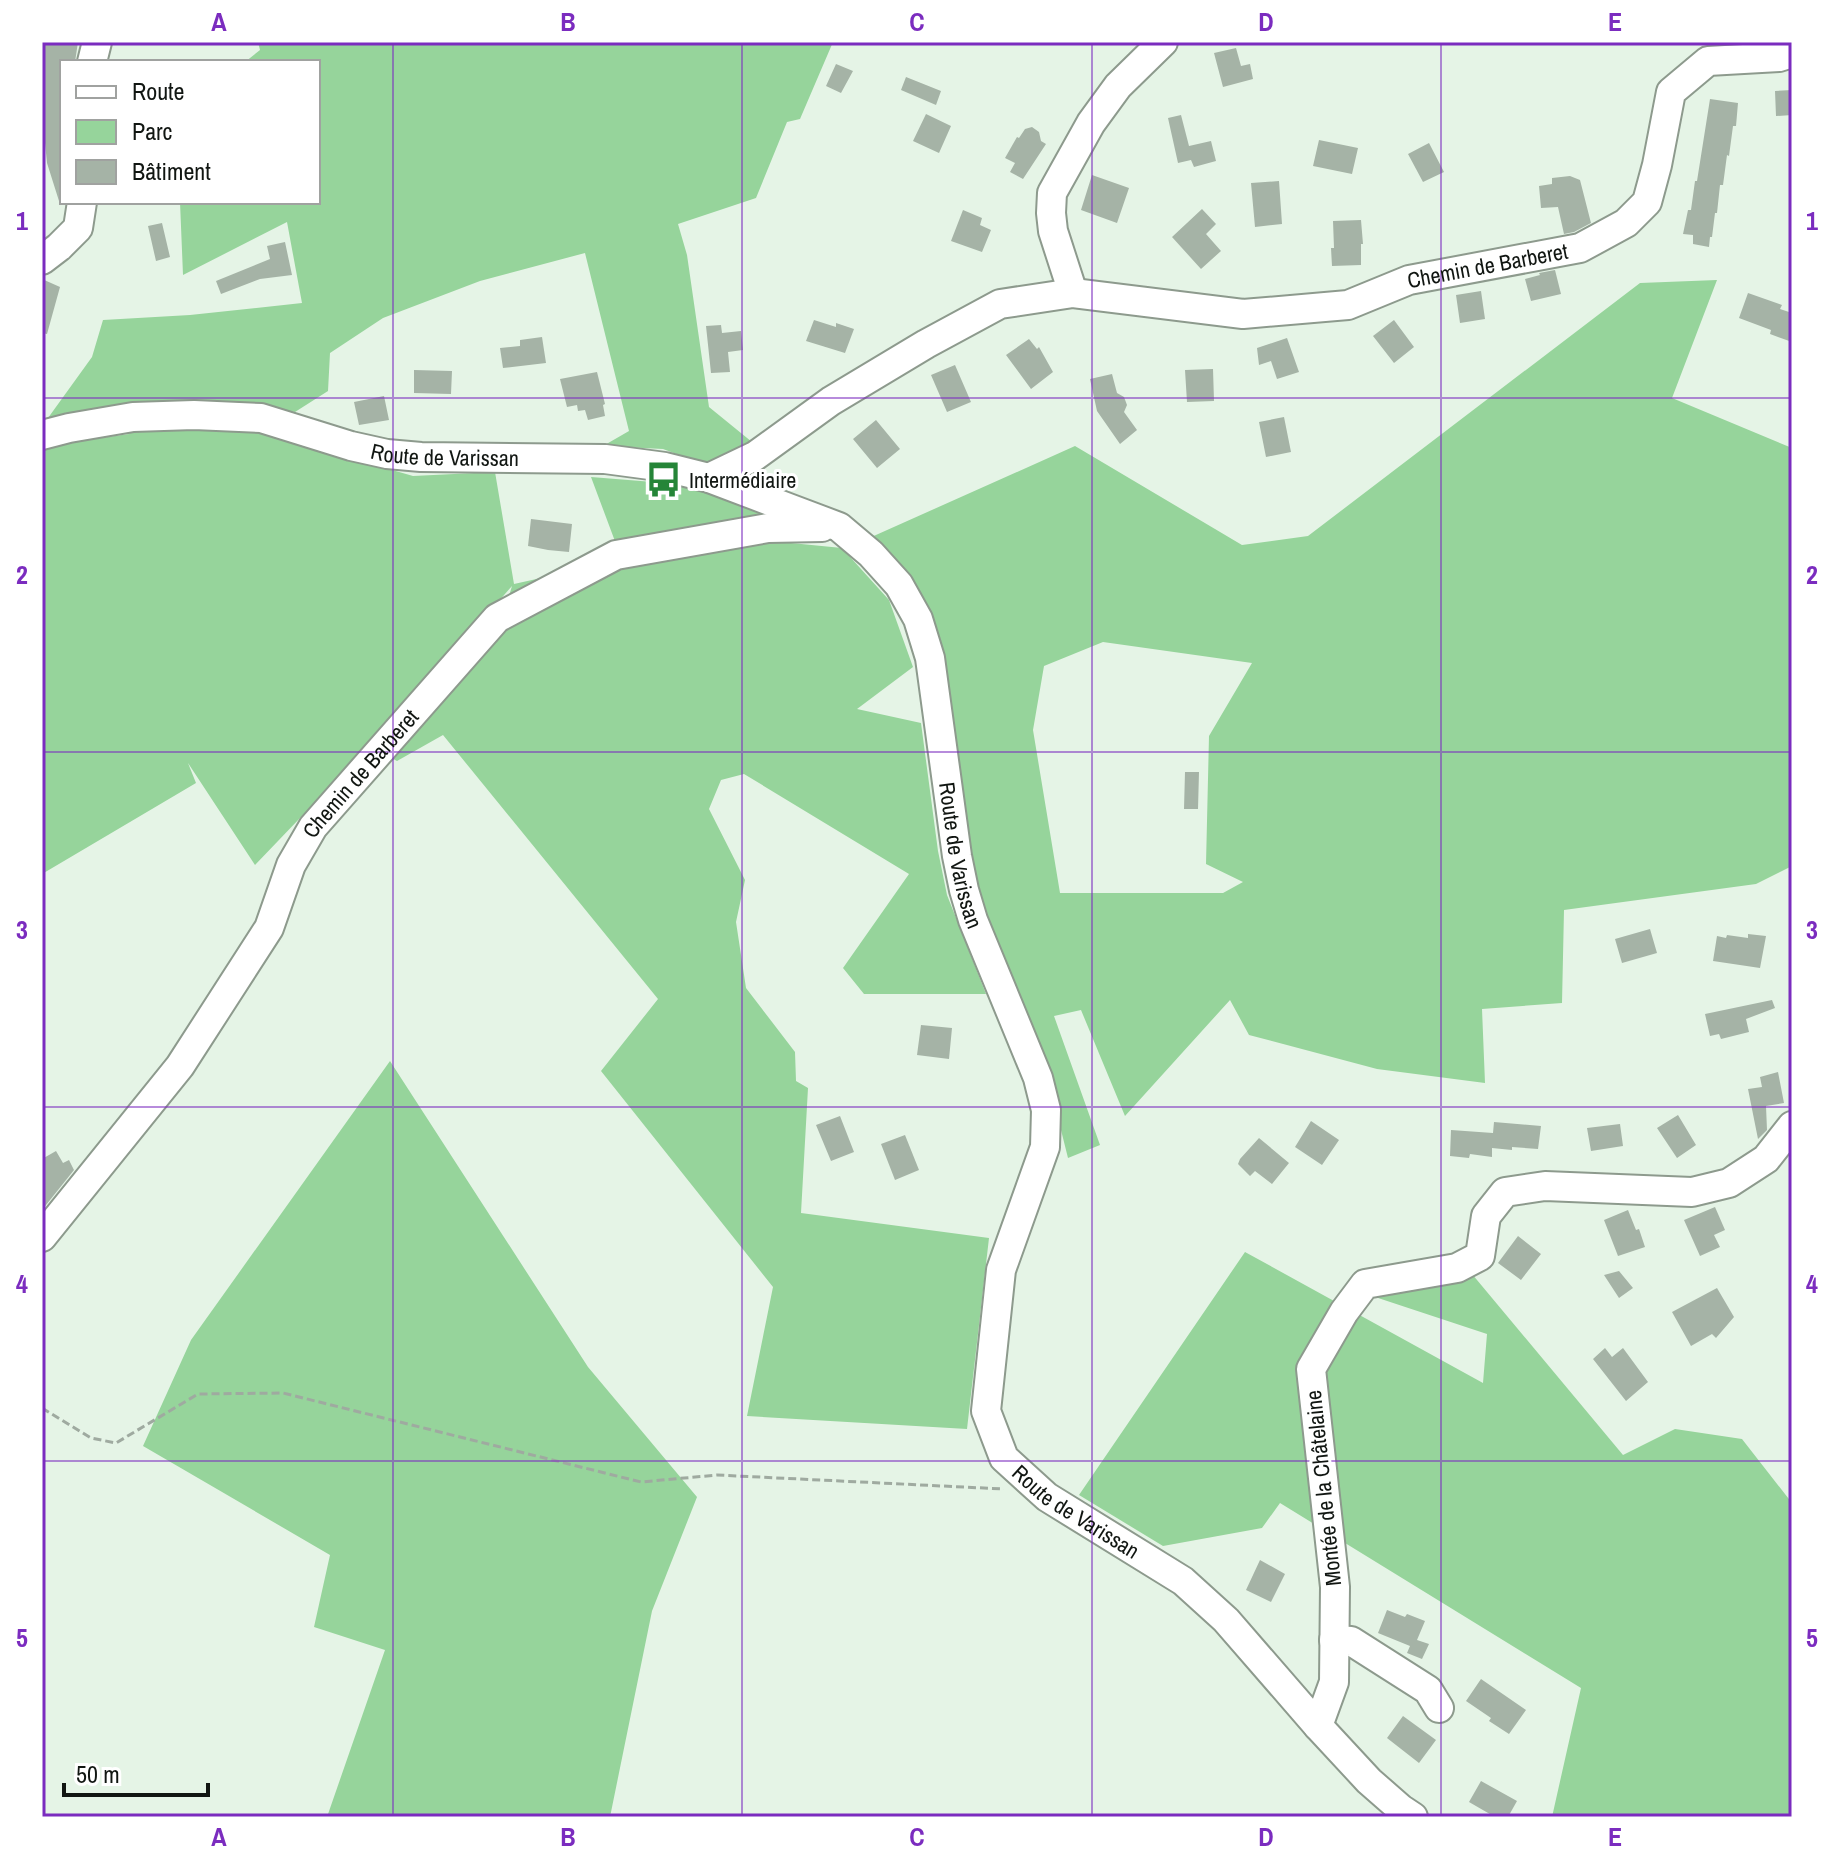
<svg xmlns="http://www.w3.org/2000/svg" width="1834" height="1859" font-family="'Archivo Narrow',sans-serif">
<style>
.green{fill:#96d49b;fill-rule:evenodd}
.building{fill:#a5b3a6}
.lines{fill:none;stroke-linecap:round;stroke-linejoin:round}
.minor-casing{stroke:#8d9a8d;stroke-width:32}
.path{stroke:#9faaa0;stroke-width:3;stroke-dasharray:8 4;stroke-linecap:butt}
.minor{stroke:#fff;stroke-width:28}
.grid{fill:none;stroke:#7b2cbf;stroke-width:2;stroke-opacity:0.55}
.labels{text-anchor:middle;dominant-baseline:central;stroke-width:6;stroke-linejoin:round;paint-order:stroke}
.street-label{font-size:22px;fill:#111612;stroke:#fff}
.poi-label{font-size:22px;fill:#111612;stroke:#fff;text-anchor:start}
.neatline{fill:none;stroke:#7b2cbf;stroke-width:3}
.grid-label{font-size:26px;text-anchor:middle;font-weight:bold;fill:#7b2cbf}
</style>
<rect width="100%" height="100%" fill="#e5f4e6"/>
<path class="green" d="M 258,42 L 833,42 L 800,119 L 787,122 L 756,198 L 678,224 L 687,255 L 709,407 L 752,442 L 706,465 L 663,449 L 603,446 L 629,431 L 585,253 L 480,281 L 383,318 L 330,353 L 328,391 L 295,412 L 232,403 L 243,427 L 413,476 L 495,472 L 514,584 L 622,560 L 591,477 L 653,482 L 710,492 L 771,513 L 781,542 L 842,548 L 889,600 L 913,667 L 857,709 L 921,723 L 938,851 L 947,895 L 986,994 L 864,994 L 843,968 L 909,874 L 744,774 L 721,780 L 709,809 L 745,880 L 736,922 L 746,988 L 795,1052 L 796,1081 L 808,1088 L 801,1213 L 989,1238 L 967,1429 L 747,1416 L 773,1287 L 601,1071 L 658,999 L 443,735 L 397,761 L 369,746 L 255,865 L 188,763 L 196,783 L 42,874 L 42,446 L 129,434 L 115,407 L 48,418 L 92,357 L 103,320 L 190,315 L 302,303 L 287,222 L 183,275 L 180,202 L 318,202 L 318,62 L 245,62 L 260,50 ZM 512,586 L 499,629 L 418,693 Z
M 1717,280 L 1672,398 L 1792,448 L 1792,866 L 1756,884 L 1564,910 L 1562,1003 L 1482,1009 L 1485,1083 L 1377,1069 L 1249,1035 L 1230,1000 L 1125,1116 L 1081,1010 L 1054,1016 L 1100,1145 L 1068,1158 L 1049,1082 L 973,890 L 940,655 L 867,539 L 1075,446 L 1242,545 L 1308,536 L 1640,283 ZM 1103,642 L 1252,663 L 1209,736 L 1206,864 L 1243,882 L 1223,893 L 1060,893 L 1033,730 L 1044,666 Z
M 390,1061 L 588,1367 L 697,1497 L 652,1611 L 610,1817 L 327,1817 L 385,1650 L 314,1627 L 330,1555 L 143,1446 L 191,1340 Z
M 1245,1252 L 1483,1383 L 1487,1334 L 1369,1295 L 1472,1274 L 1623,1455 L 1675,1429 L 1742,1439 L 1792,1503 L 1792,1817 L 1552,1817 L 1581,1688 L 1280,1503 L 1262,1528 L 1163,1546 L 1079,1495 Z"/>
<path class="building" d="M 43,42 L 78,42 L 75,62 L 62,62 L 62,201 L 59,201 L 47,163 L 45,143 L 42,142 Z
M 1236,48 L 1241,66 L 1250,64 L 1253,79 L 1223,87 L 1214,53 Z
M 836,64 L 853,71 L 841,93 L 826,86 Z
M 906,77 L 941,91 L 936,105 L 901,90 Z
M 1792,90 L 1792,115 L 1776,116 L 1775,91 Z
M 1710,99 L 1738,103 L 1736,126 L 1733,126 L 1729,156 L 1727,155 L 1723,185 L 1720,185 L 1717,213 L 1715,213 L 1712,237 L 1710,237 L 1709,247 L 1693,244 L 1693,235 L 1683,234 L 1688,210 L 1691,210 L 1695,181 L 1697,181 Z
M 926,114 L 951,126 L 939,153 L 913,141 Z
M 1181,115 L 1189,146 L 1211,141 L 1216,161 L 1194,167 L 1191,160 L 1178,163 L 1168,118 Z
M 1032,127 L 1039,132 L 1041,141 L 1046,144 L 1023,179 L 1010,172 L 1015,163 L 1005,158 L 1017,137 L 1019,138 L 1025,129 Z
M 1319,140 L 1358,148 L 1352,174 L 1313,166 Z
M 1429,143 L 1444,172 L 1423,182 L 1408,154 Z
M 1092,175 L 1129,188 L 1117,223 L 1081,210 Z
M 1570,176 L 1580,180 L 1591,223 L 1574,232 L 1564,234 L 1558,207 L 1541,208 L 1539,186 L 1552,184 L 1552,178 Z
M 1279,181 L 1282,224 L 1255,227 L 1251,183 Z
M 1202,209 L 1216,224 L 1206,234 L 1221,251 L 1201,269 L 1172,237 Z
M 963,210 L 982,218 L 980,225 L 991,230 L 982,252 L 951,241 Z
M 1361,220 L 1363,244 L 1361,244 L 1361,265 L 1332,266 L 1331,248 L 1334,248 L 1333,221 Z
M 162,223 L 170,257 L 156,261 L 148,226 Z
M 285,242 L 292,275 L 260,279 L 221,294 L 216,281 L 270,259 L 267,246 Z
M 1555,270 L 1561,294 L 1531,301 L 1525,279 L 1540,275 L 1539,273 Z
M 42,279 L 60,287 L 47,334 L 42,333 Z
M 1481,291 L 1485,319 L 1460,323 L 1456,295 Z
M 1748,293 L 1782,305 L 1780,309 L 1792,313 L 1792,342 L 1770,334 L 1771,330 L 1739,318 Z
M 814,320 L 836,327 L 836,323 L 854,329 L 845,353 L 806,341 Z
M 1394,320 L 1414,347 L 1394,363 L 1373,336 Z
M 721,325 L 722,333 L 741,331 L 743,350 L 728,352 L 730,372 L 711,373 L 706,326 Z
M 542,337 L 546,363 L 503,368 L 500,348 L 520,346 L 520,340 Z
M 1287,338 L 1299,372 L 1277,379 L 1271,361 L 1259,365 L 1257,348 Z
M 1029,339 L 1037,349 L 1039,347 L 1053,372 L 1031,389 L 1006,355 Z
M 955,365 L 971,402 L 947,412 L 931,375 Z
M 1213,369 L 1214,401 L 1187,402 L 1185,370 Z
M 414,370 L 452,371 L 451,394 L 414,393 Z
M 597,372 L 605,404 L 603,405 L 605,416 L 588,420 L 585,410 L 578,411 L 577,405 L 567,407 L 560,379 Z
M 1112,374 L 1117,393 L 1124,397 L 1127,405 L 1124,412 L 1137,430 L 1120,444 L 1097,411 L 1090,379 Z
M 384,396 L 389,420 L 359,425 L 354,402 Z
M 1284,417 L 1291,452 L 1266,457 L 1259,422 Z
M 876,420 L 900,449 L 877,468 L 853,439 Z
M 531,519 L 572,524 L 569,552 L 548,550 L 528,546 Z
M 1185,772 L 1199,772 L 1198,809 L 1184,809 Z
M 1650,929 L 1657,953 L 1622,963 L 1615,939 Z
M 1748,934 L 1766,936 L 1760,968 L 1713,961 L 1717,936 L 1726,938 L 1727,935 L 1748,938 Z
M 1772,1000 L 1775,1008 L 1746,1019 L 1749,1032 L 1721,1039 L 1719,1034 L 1710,1036 L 1705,1014 Z
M 921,1025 L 952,1028 L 949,1059 L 917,1055 Z
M 1778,1072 L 1784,1103 L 1766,1106 L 1767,1130 L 1758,1139 L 1748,1089 L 1762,1087 L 1760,1077 Z
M 1678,1115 L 1696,1145 L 1677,1158 L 1657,1128 Z
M 840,1116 L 854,1152 L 831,1161 L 816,1125 Z
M 1311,1121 L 1339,1140 L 1322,1165 L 1295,1147 Z
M 1494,1122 L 1541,1126 L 1538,1149 L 1512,1147 L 1512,1150 L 1492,1148 L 1492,1157 L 1470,1154 L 1469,1158 L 1450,1156 L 1451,1130 L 1493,1133 Z
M 1620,1124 L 1623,1146 L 1591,1151 L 1587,1128 Z
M 905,1135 L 919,1170 L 895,1180 L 881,1144 Z
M 1259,1138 L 1289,1163 L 1272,1184 L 1255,1171 L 1250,1176 L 1238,1164 L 1240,1159 Z
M 56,1151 L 63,1163 L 69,1160 L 74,1170 L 42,1210 L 42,1159 Z
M 1715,1207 L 1725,1230 L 1714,1235 L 1720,1247 L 1700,1256 L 1684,1220 Z
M 1628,1210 L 1636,1230 L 1639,1229 L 1645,1247 L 1618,1256 L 1604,1220 Z
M 1518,1236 L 1541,1254 L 1521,1280 L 1498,1263 Z
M 1619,1271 L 1633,1288 L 1619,1298 L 1604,1275 Z
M 1717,1288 L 1734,1317 L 1716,1338 L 1712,1334 L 1691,1346 L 1672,1312 Z
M 1605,1348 L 1612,1357 L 1623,1348 L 1648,1382 L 1626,1401 L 1593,1359 Z
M 1260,1560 L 1285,1574 L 1271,1602 L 1246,1590 Z
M 1387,1610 L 1405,1617 L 1407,1614 L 1425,1621 L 1417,1640 L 1429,1644 L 1422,1659 L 1407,1653 L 1410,1646 L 1378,1633 Z
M 1481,1679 L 1526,1710 L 1509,1734 L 1489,1721 L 1491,1718 L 1466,1701 Z
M 1403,1716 L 1436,1740 L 1419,1763 L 1387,1738 Z
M 1481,1781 L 1517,1801 L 1508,1817 L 1495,1817 L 1469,1802 Z"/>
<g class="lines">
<defs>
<g id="minor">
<path d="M 92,62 L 97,42"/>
<path d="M 42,260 L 59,247 L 78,228 L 82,202"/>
<path d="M 1073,293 L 1053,231 L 1051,213 L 1052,193 L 1091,123 L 1118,86 L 1163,42"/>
<path id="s1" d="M 42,435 L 69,428 L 133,417 L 194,415 L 261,418 L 351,446 L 387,454 L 421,457 L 605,459 L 665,467 L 709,478 L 839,527 L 871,554 L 899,585 L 918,619 L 930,658 L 957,856 L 964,890 L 973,920 L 1038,1078 L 1046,1110 L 1045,1147 L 1001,1270 L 986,1411 L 1004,1458 L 1047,1497 L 1183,1581 L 1226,1620 L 1318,1726 L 1369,1781 L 1401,1809 L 1413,1817"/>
<path id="s2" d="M 709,478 L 755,456 L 831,401 L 926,344 L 1000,304 L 1073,293 L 1243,314 L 1348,305 L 1409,280 L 1580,248 L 1626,223 L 1647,202 L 1657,165 L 1671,92 L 1708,61 L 1779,57 L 1792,53"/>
<path id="s3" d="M 42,1237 L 180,1066 L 269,928 L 291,865 L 313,827 L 497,618 L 616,555 L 768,528 L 822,527"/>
<path d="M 1334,1640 L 1351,1641 L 1428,1690 L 1439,1708"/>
<path d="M 1318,1726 L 1334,1682 L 1335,1587 L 1311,1369 L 1344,1312 L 1365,1284 L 1457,1268 L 1480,1256 L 1486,1216 L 1505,1192 L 1545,1186 L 1692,1192 L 1729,1183 L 1766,1159 L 1792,1126"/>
</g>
</defs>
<use href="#minor" class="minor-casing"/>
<path class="path" d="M 42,1408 L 91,1438 L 116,1443 L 198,1394 L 283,1393 L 641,1482 L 717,1475 L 1004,1489"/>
<use href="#minor" class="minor"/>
</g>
<path class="grid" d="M 393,42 L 393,1817M 742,42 L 742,1817M 1092,42 L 1092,1817M 1441,42 L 1441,1817M 42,398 L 1792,398M 42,752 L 1792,752M 42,1107 L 1792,1107M 42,1461 L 1792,1461"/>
<defs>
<symbol id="bus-bare" viewBox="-9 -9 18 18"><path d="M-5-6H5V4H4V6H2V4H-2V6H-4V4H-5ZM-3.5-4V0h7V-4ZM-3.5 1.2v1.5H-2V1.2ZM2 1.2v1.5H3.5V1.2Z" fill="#258538" stroke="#fff" stroke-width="2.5" paint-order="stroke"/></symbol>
</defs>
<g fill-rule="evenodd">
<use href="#bus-bare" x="638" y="454" width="51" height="51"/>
</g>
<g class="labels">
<g class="street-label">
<text stroke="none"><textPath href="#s2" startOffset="836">Chemin de Barberet</textPath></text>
<text stroke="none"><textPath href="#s1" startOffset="410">Route de Varissan</textPath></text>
<text stroke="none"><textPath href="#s3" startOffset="566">Chemin de Barberet</textPath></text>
<text stroke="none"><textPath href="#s1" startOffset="1178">Route de Varissan</textPath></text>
<text transform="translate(1323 1488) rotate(-96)">Montée de la Châtelaine</text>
<text stroke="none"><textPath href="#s1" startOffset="1898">Route de Varissan</textPath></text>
</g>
<g class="poi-label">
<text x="689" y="480">Intermédiaire</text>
</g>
</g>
<rect width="1834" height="1859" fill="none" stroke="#ffffff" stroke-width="88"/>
<rect x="60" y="60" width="260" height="144" fill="#ffffff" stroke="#a0a2a0" stroke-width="2"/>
<rect x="76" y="86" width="40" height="12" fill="#ffffff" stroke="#a0a2a0" stroke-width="2"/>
<text x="132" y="100" font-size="24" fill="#111612">Route</text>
<rect x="76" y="120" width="40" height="24" fill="#96d49b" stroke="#a0a2a0" stroke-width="2"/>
<text x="132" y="140" font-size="24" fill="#111612">Parc</text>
<rect x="76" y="160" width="40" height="24" fill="#a5b3a6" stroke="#a0a2a0" stroke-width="2"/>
<text x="132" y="180" font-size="24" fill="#111612">Bâtiment</text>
<path d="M64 1783v12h144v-12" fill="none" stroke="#111612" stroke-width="4"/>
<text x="76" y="1783" font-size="24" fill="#111612" stroke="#ffffff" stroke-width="6" paint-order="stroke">50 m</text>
<rect x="44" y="44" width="1746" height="1771" class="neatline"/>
<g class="grid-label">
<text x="219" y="31">A</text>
<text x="568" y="31">B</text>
<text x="917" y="31">C</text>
<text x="1266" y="31">D</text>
<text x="1615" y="31">E</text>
<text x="22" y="230">1</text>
<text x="1812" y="230">1</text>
<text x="22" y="584">2</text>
<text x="1812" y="584">2</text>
<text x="22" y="939">3</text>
<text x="1812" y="939">3</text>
<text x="22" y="1293">4</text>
<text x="1812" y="1293">4</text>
<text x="22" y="1647">5</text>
<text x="1812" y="1647">5</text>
<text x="219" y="1846">A</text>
<text x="568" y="1846">B</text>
<text x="917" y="1846">C</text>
<text x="1266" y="1846">D</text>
<text x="1615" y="1846">E</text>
</g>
</svg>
